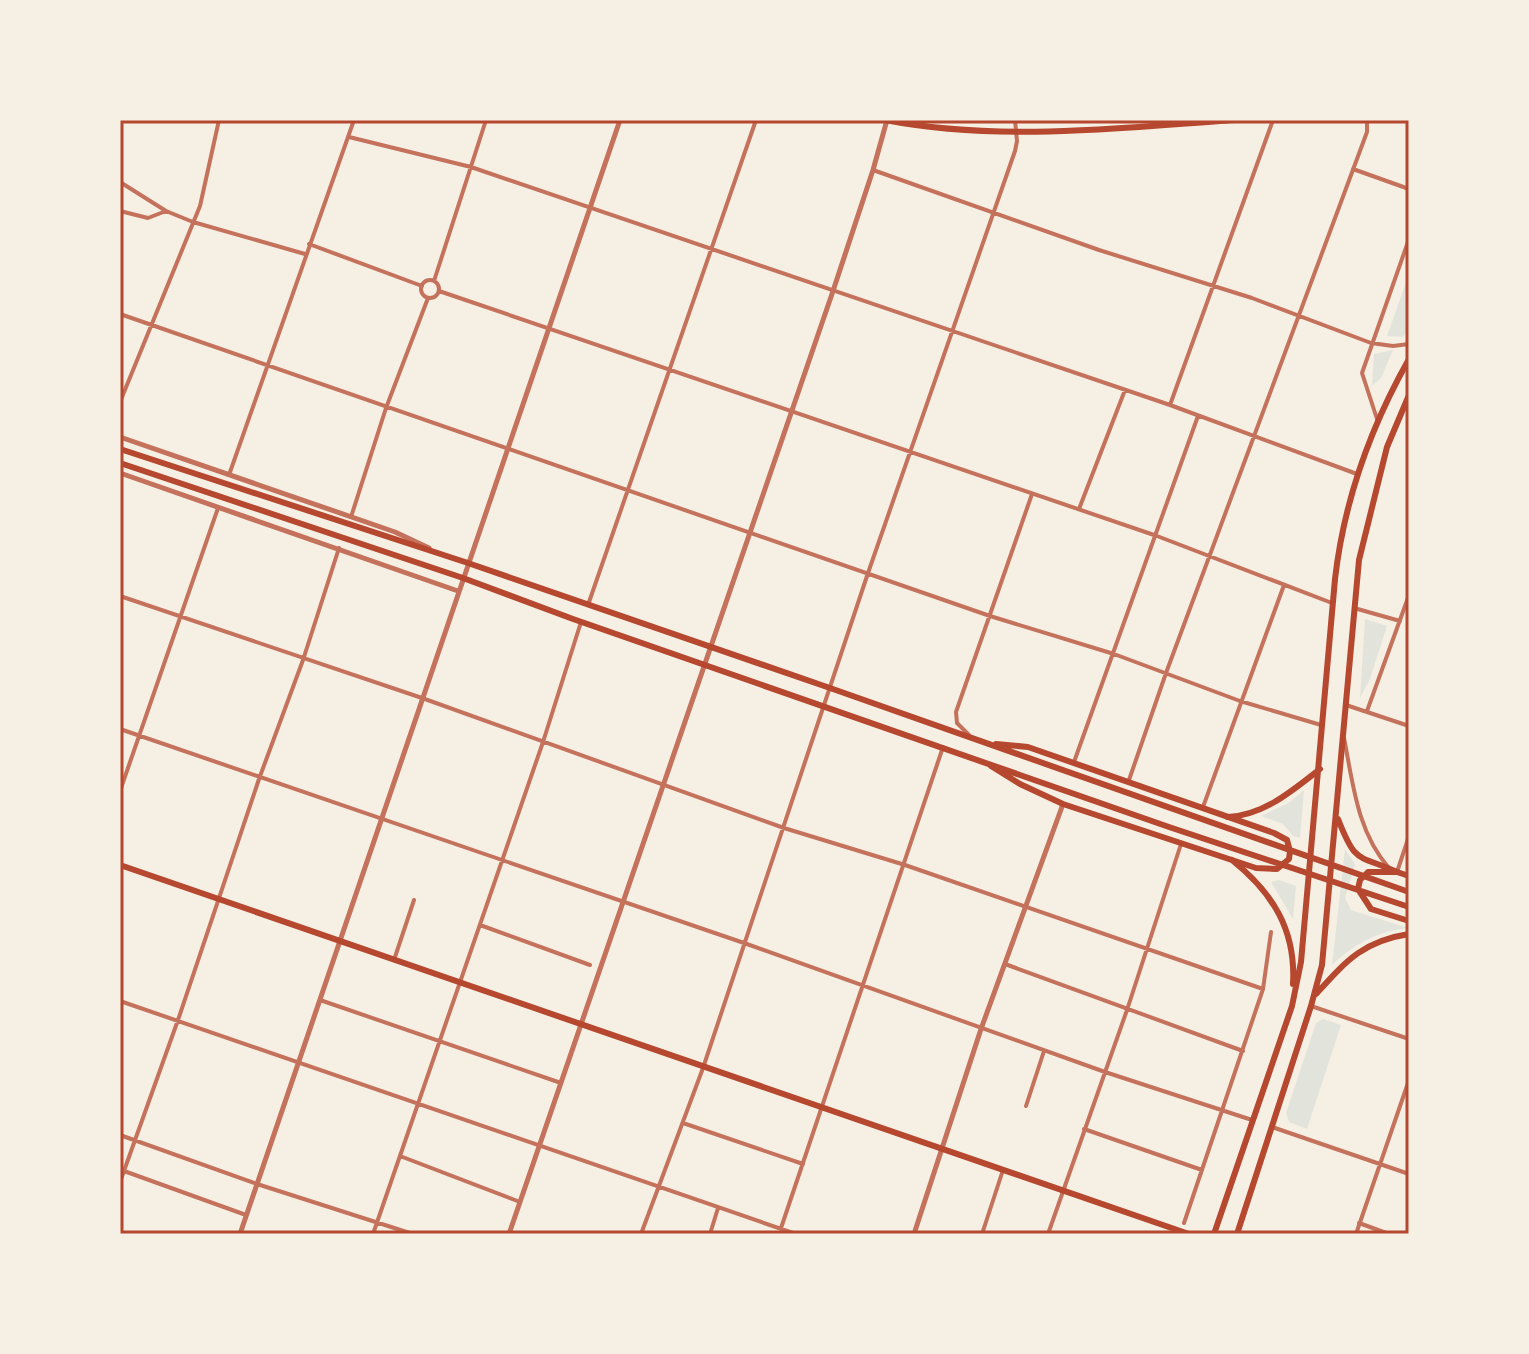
<svg xmlns="http://www.w3.org/2000/svg" width="1529" height="1354" font-family="Overpass,sans-serif">
<style>
.green{fill:#e2e4dc}
.lines{fill:none;stroke-linecap:round;stroke-linejoin:round}
.minor{stroke:#c5725c;stroke-width:4}
.tertiary{stroke:#c5725c;stroke-width:5}
.secondary{stroke:#b5482f;stroke-width:6}
.primary{stroke:#b5482f;stroke-width:6}
.trunk{stroke:#b5482f;stroke-width:6}
.neatline{fill:none;stroke:#b5482f;stroke-width:3}
</style>
<rect width="100%" height="100%" fill="#f6efe4"/>
<path class="green" d="M 1409,274 L 1409,329 L 1403,337 L 1387,336 Z
M 1393,350 L 1381,378 L 1372,386 L 1374,354 Z
M 1365,619 L 1387,626 L 1370,679 L 1360,698 Z
M 1304,790 L 1300,838 L 1293,836 L 1283,824 L 1261,816 L 1290,802 Z
M 1345,849 L 1355,864 L 1345,898 L 1351,910 L 1408,928 C 1378,931 1354,944 1332,965 Z
M 1279,880 L 1296,886 L 1293,919 L 1271,882 Z
M 1323,1019 L 1341,1025 L 1307,1129 L 1289,1122 L 1286,1113 L 1316,1023 Z"/>
<g class="lines">
<path class="minor" d="M 349,137 L 471,167 L 1170,405 L 1357,474
M 1353,169 L 1409,189
M 873,170 L 1099,250 L 1252,298 L 1371,343 L 1393,346 L 1409,344
M 120,182 L 166,211 L 193,222 L 305,254
M 120,211 L 148,218 L 166,211
M 309,244 L 422,286
M421 289a9 9 0 1 1 18 0a9 9 0 1 1-18 0Z
M 434,281 L 486,120
M 439,291 L 1157,536 L 1332,603
M 120,314 L 990,616 L 1114,654 L 1240,701 L 1321,725
M 120,402 L 200,206 L 219,120
M 1170,405 L 1273,120
M 1408,411 L 1409,411
M 1378,422 L 1362,373 L 1409,239
M 229,475 L 354,120
M 1079,509 L 1125,390
M 351,517 L 386,408 L 428,298
M 120,596 L 422,698 L 784,828 L 905,865 L 1263,989
M 588,605 L 756,120
M 1354,608 L 1400,621
M 1346,705 L 1409,726
M 1367,711 L 1409,595
M 120,729 L 744,943 L 1105,1072 L 1252,1120
M 969,735 L 957,723 L 956,712 L 1032,494
M 1344,738 C 1353,783 1357,832 1389,868
M 1074,762 L 1198,416
M 1129,780 L 1166,673 L 1367,132 L 1367,120
M 120,791 L 218,508
M 1203,807 L 1284,585
M 1397,872 L 1409,836
M 480,925 L 590,965
M 394,960 L 414,900
M 1005,964 L 1243,1051
M 320,1000 L 561,1083
M 120,1001 L 796,1234
M 1311,1006 L 1409,1039
M 1026,1106 L 1044,1051
M 683,1123 L 803,1164
M 1272,1127 L 1409,1174
M 1084,1129 L 1202,1170
M 120,1135 L 257,1184 L 413,1234
M 400,1156 L 520,1202
M 124,1171 L 246,1215
M 120,1182 L 178,1020 L 259,779 L 303,660 L 339,548
M 1184,1223 L 1263,989 L 1271,932
M 1359,1223 L 1389,1234
M 373,1234 L 543,742 L 581,622
M 641,1234 L 703,1068 L 868,573 L 1015,151 L 1017,141 L 1015,120
M 710,1234 L 718,1208
M 779,1234 L 943,747
M 982,1234 L 1003,1170
M 1048,1234 L 1127,1010 L 1181,844
M 1356,1234 L 1409,1080"/>
<path class="tertiary" d="M 120,437 L 395,532 L 429,548
M 120,473 L 458,591
M 240,1234 L 620,120
M 509,1234 L 833,291 L 873,170 L 887,120
M 914,1234 L 981,1029 L 1063,804"/>
<path class="secondary" d="M 120,865 L 1189,1234"/>
<path class="primary" d="M 885,120 C 1000,142 1119,128 1234,120
M 120,449 L 468,563 L 830,688 L 1409,892
M 120,463 L 463,578 L 573,619 L 1169,827 L 1409,907
M 991,766 L 1020,784 L 1063,804 L 1256,868 L 1277,869 L 1289,859 L 1290,851 L 1287,840 L 1274,833 L 1028,747 L 996,744
M 1409,876 L 1397,872 L 1368,872 L 1360,880 L 1358,889 L 1371,909 L 1409,921"/>
<path class="trunk" d="M 1228,817 C 1264,815 1292,791 1320,769
M 1338,819 C 1356,865 1357,854 1397,872
M 1232,860 C 1273,893 1296,930 1293,984
M 1316,994 C 1346,961 1363,941 1409,934
M 1214,1234 L 1292,1006 L 1301,962 L 1335,579 C 1344,501 1370,428 1409,359
M 1237,1234 L 1311,1006 L 1322,965 L 1359,560 L 1387,447 L 1409,395"/>
</g>
<rect width="1529" height="1354" fill="none" stroke="#f6efe4" stroke-width="244"/>
<rect x="122" y="122" width="1285" height="1110" class="neatline"/>
</svg>
